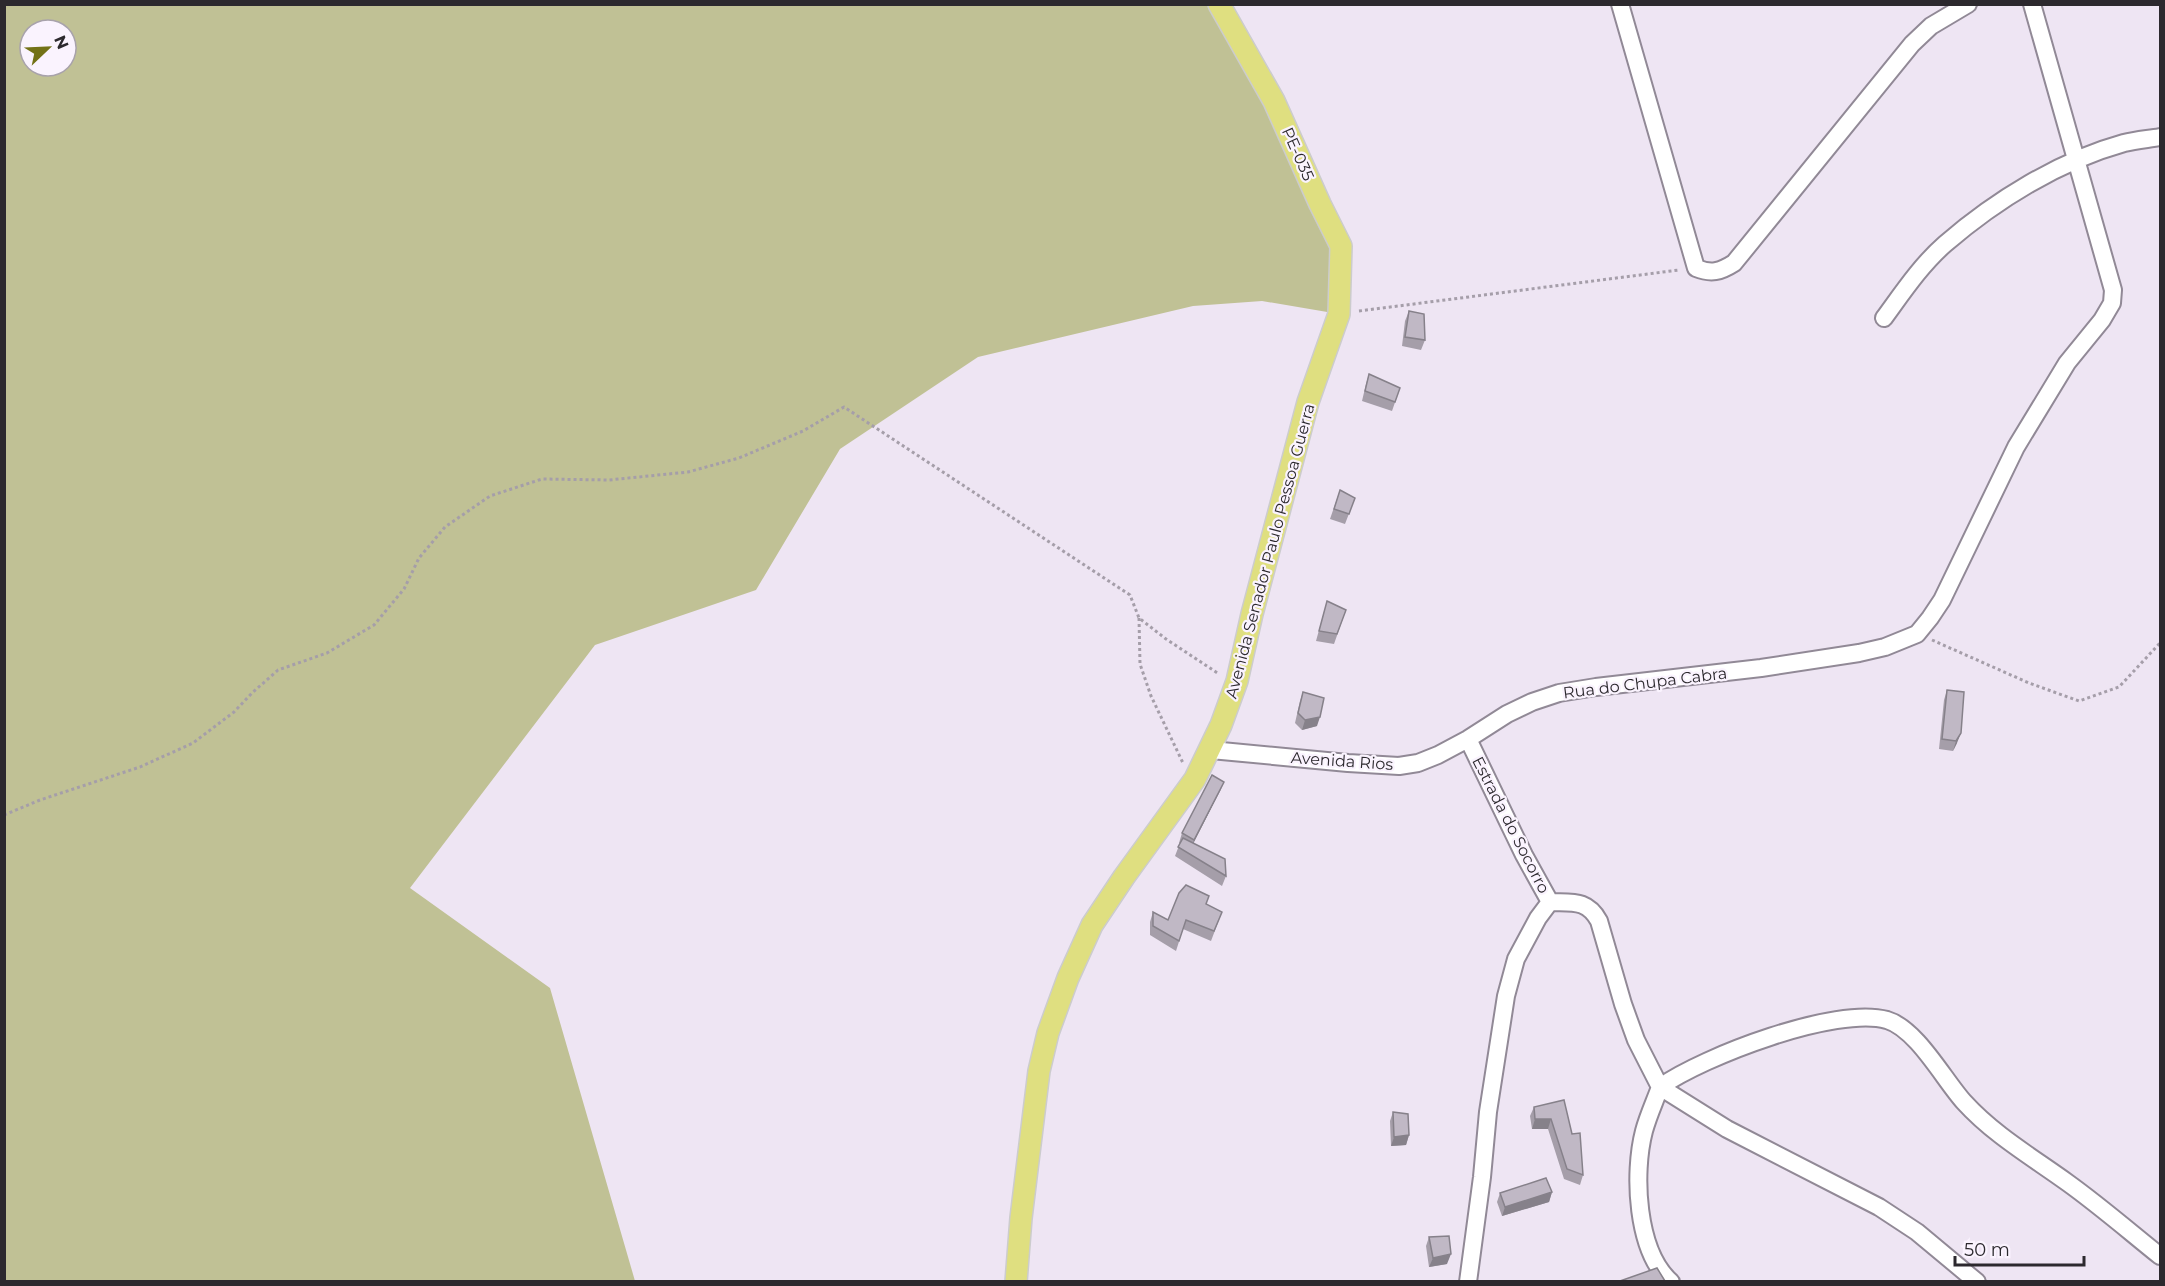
<svg xmlns="http://www.w3.org/2000/svg" width="2165" height="1286" font-family="Montserrat,sans-serif">
<style>
.green{fill:#c0c195;fill-rule:evenodd}
.lines{fill:none;stroke-linecap:round;stroke-linejoin:round}
.minor-casing{stroke:#918996;stroke-width:20}
.major-casing{stroke:#cccccd;stroke-width:24}
.path{stroke:#a59ea9;stroke-width:3;stroke-dasharray:3 3;stroke-linecap:butt}
.minor{stroke:#fff;stroke-width:16}
.major{stroke:#dfdf80;stroke-width:21}
.wall{fill:#a59ea9}
.shaded-wall{fill:#86818a}
.building{fill:#c0b8c5;stroke:#86818a;stroke-width:1.5}
.labels{text-anchor:middle;dominant-baseline:central;stroke-width:4.5;stroke-linejoin:round;paint-order:stroke}
.street-label{font-size:16px;fill:#2c292e;stroke:#faf3fe}
</style>
<rect width="100%" height="100%" fill="#eee5f3"/>
<path class="green" d="M 5,5 L 1219,5 L 1341,246 L 1339,314 L 1262,301 L 1193,306 L 978,357 L 840,449 L 756,590 L 595,645 L 410,888 L 550,988 L 635,1281 L 5,1282 ZM 30,30 L 66,30 L 66,66 L 30,66 Z"/>
<g class="lines">
<defs>
<path id="minor" d="M 1620,4 L 1696,268 C 1711,274 1720,272 1734,263 L 1912,44 L 1931,26 L 1968,4
M 1884,318 C 1903,292 1921,265 1945,244 C 1996,200 2059,161 2124,143 C 2136,140 2149,139 2160,137
M 1468,739 L 1524,855 L 1550,902 C 1572,903 1587,899 1599,921 L 1623,1004 L 1636,1040 L 1660,1087 C 1655,1101 1648,1116 1644,1131 C 1633,1173 1636,1251 1671,1282
M 1211,750 L 1348,763 L 1399,766 L 1418,763 L 1438,755 L 1468,739 L 1507,714 L 1532,702 L 1559,693 L 1596,687 L 1761,668 L 1859,653 L 1885,647 L 1917,634 L 1930,618 L 1942,600 L 2016,447 L 2067,363 L 2102,320 L 2112,303 L 2113,290 L 2032,4
M 1468,1282 L 1482,1177 L 1488,1112 L 1506,996 L 1516,959 L 1538,918 L 1550,902
M 1977,1282 L 1917,1232 L 1879,1207 L 1727,1129 L 1660,1087 C 1704,1056 1836,1006 1887,1020 C 1917,1029 1944,1080 1964,1102 C 1994,1135 2032,1157 2068,1183 C 2100,1206 2130,1232 2160,1256"/>
<path id="major" d="M 1016,1282 L 1021,1218 L 1039,1071 L 1048,1033 L 1068,978 L 1092,925 L 1124,877 L 1195,779 L 1221,725 L 1237,681 L 1252,614 L 1308,402 L 1339,314 L 1341,246 L 1320,204 L 1274,101 L 1219,4"/>
</defs>
<use href="#minor" class="minor-casing"/>
<use href="#major" class="major-casing"/>
<path class="path" d="M 1359,311 L 1679,270
M 1139,618 L 1140,664 L 1151,696 L 1183,763
M 1932,640 L 2029,683 L 2079,701 L 2119,687 L 2160,643
M 4,815 L 40,800 L 140,767 L 193,743 L 234,712 L 252,693 L 278,670 L 327,653 L 374,625 L 404,589 L 419,558 L 445,527 L 490,496 L 542,479 L 609,480 L 688,472 L 739,458 L 803,431 L 844,407 L 1130,595 L 1139,618 L 1166,639 L 1219,674"/>
<use href="#minor" class="minor"/>
<use href="#major" class="major"/>
</g>
<path class="wall" d="M 1409,311 L 1425,340 L 1421,350 L 1402,346 L 1405,321 Z
M 1369,374 L 1400,388 L 1392,411 L 1362,401 L 1366,384 Z
M 1340,490 L 1355,498 L 1345,524 L 1330,519 Z
M 1327,601 L 1346,610 L 1334,644 L 1316,641 Z
M 1947,690 L 1957,743 L 1953,751 L 1939,749 L 1944,700 Z
M 1303,692 L 1317,726 L 1302,730 L 1295,723 L 1300,701 Z
M 1224,782 L 1220,791 L 1193,843 L 1226,876 L 1222,886 L 1175,856 L 1180,843 L 1179,843 L 1182,833 Z
M 1206,904 L 1222,912 L 1211,941 L 1183,929 L 1176,951 L 1150,935 L 1150,922 L 1153,912 L 1168,920 Z
M 1534,1107 L 1572,1134 L 1583,1175 L 1580,1185 L 1564,1179 L 1548,1129 L 1532,1129 L 1530,1116 Z
M 1393,1112 L 1409,1135 L 1406,1145 L 1391,1146 L 1390,1121 Z
M 1552,1192 L 1549,1202 L 1502,1216 L 1497,1202 L 1500,1193 Z
M 1429,1237 L 1447,1264 L 1429,1267 L 1426,1246 Z"/>
<path class="shaded-wall" d="M 1320,717 L 1317,726 L 1302,730 L 1305,720 Z
M 1961,733 L 1957,743 L 1953,751 L 1956,741 Z
M 1224,782 L 1220,791 L 1190,850 L 1194,840 Z
M 1535,1119 L 1551,1119 L 1548,1129 L 1532,1129 Z
M 1409,1135 L 1406,1145 L 1391,1146 L 1394,1137 Z
M 1552,1192 L 1549,1202 L 1502,1216 L 1505,1207 Z
M 1451,1254 L 1447,1264 L 1429,1267 L 1433,1258 Z"/>
<path class="building" d="M 1409,311 L 1424,314 L 1425,340 L 1405,337 Z
M 1369,374 L 1400,388 L 1395,402 L 1365,391 Z
M 1340,490 L 1355,498 L 1349,514 L 1334,509 Z
M 1327,601 L 1346,610 L 1337,634 L 1319,631 Z
M 1947,690 L 1964,692 L 1961,733 L 1956,741 L 1942,739 Z
M 1303,692 L 1324,698 L 1320,717 L 1305,720 L 1298,713 Z
M 1212,775 L 1224,782 L 1194,840 L 1182,833 Z
M 1183,838 L 1225,859 L 1226,876 L 1178,847 Z
M 1186,885 L 1209,896 L 1206,904 L 1222,912 L 1214,931 L 1186,920 L 1179,941 L 1153,926 L 1153,912 L 1168,920 L 1179,893 Z
M 1564,1100 L 1572,1134 L 1580,1133 L 1583,1175 L 1567,1169 L 1551,1119 L 1535,1119 L 1534,1107 Z
M 1393,1112 L 1408,1114 L 1409,1135 L 1394,1137 Z
M 1546,1178 L 1552,1192 L 1505,1207 L 1500,1193 Z
M 1449,1236 L 1451,1254 L 1433,1258 L 1429,1237 Z
M 1657,1268 L 1665,1281 L 1620,1281 Z"/>
<g class="labels">
<g class="street-label">
<text transform="translate(1298 154) rotate(66)">PE-035</text>
<text transform="translate(1270 551) rotate(-75)">Avenida Senador Paulo Pessoa Guerra</text>
<text transform="translate(1645 683) rotate(-7)">Rua do Chupa Cabra</text>
<text transform="translate(1342 761) rotate(4)">Avenida Rios</text>
<text transform="translate(1511 825) rotate(63)">Estrada do Socorro</text>
</g>
</g>
<rect width="2165" height="1286" fill="none" stroke="#2c292e" stroke-width="12"/>
<g transform="translate(48 48) rotate(67)"><circle r="28" fill="#faf3fe" stroke="#a8a2ab" stroke-width="1.5"/>
<path d="M0-4.5L10 22L0 15L-10 22Z" fill="#737217"/>
<text y="-9" font-size="16" font-weight="bold" text-anchor="middle" fill="#2c292e">N</text>
</g>
<path d="M1955 1256v9h129v-9" fill="none" stroke="#2c292e" stroke-width="3"/>
<text x="1964" y="1256" font-size="18" fill="#2c292e" stroke="#faf3fe" stroke-width="4.5" paint-order="stroke">50 m</text>
</svg>
